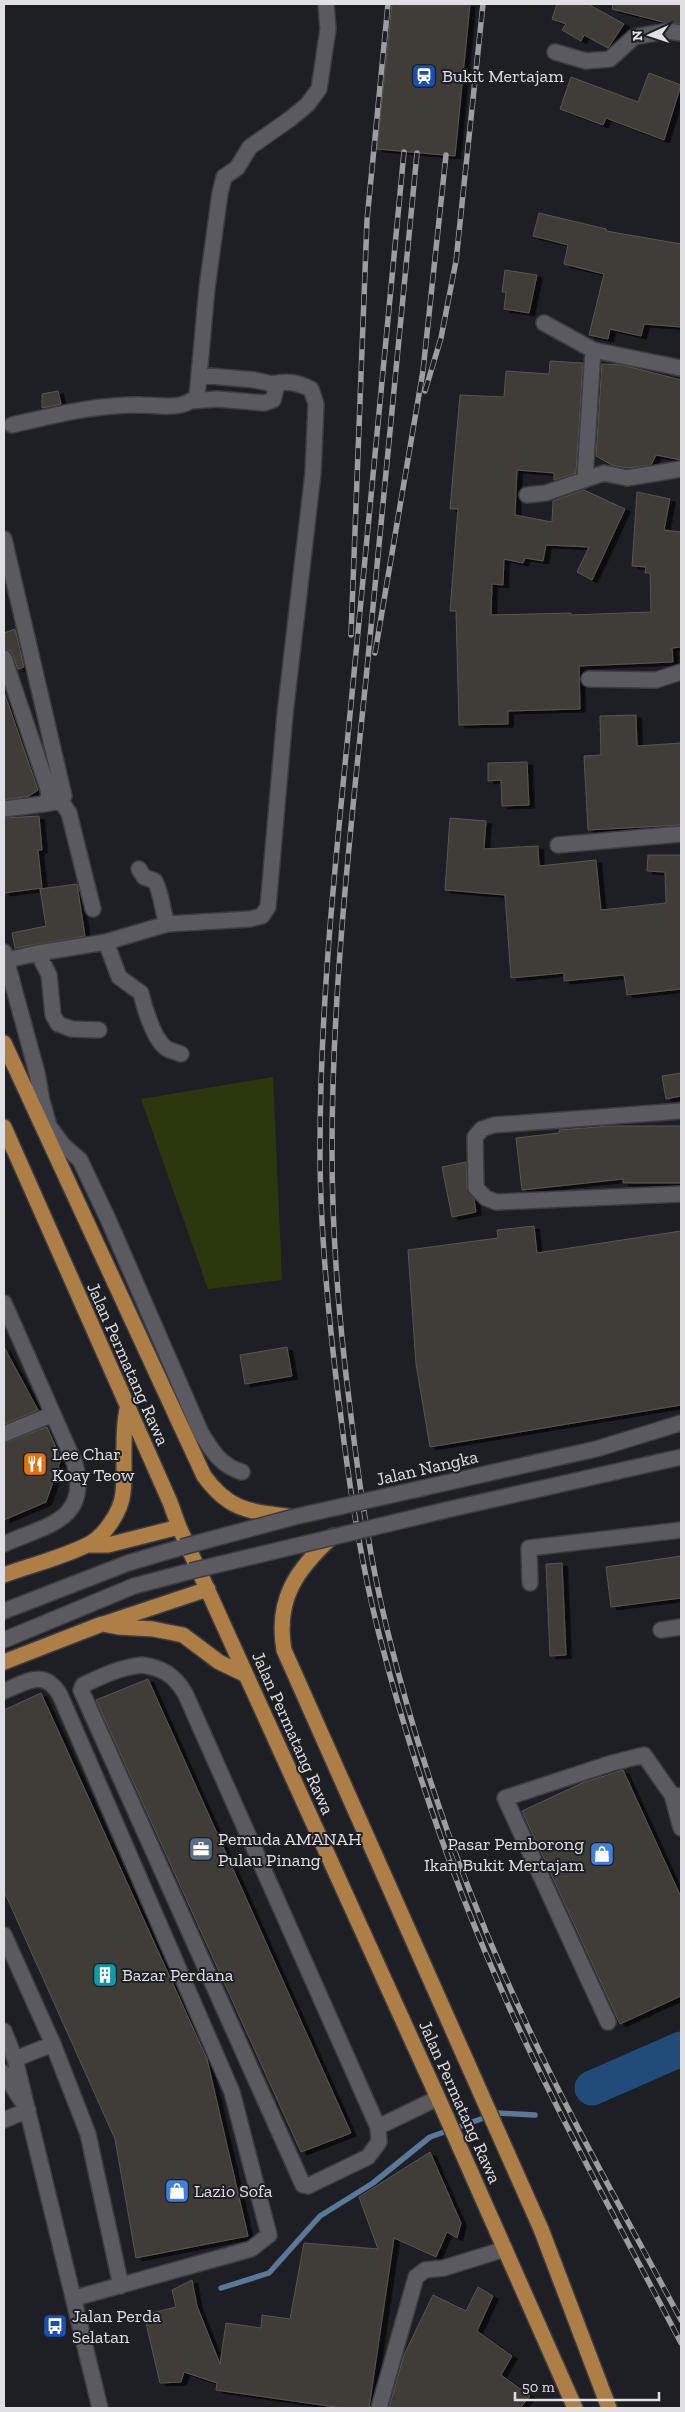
<svg xmlns="http://www.w3.org/2000/svg" width="685" height="2412" font-family="'Zilla Slab',serif">
<style>
.green{fill:#2b380e}
.lines{fill:none;stroke-linecap:round;stroke-linejoin:round}
.stream{stroke:#5a7898;stroke-width:5.5}
.river{stroke:#214b78;stroke-width:35}
.building{fill:#403c38;stroke:#595550;filter:url(#shadow)}
.minor-casing{stroke:#3c3d41;stroke-width:18}
.major-casing{stroke:#3c3d41;stroke-width:18}
.minor{stroke:#5a5a60;stroke-width:15}
.major{stroke:#ad7e46;stroke-width:15}
.rail-casing{stroke:#9c9ca1;stroke-width:5.5}
.rail{stroke:#1e1f24;stroke-width:4;stroke-dasharray:11;stroke-linecap:butt}
.minor-bridge-casing{stroke:#3c3d41;stroke-width:18;stroke-linecap:butt}
.minor-bridge{stroke:#5a5a60;stroke-width:15}
.labels{text-anchor:middle;dominant-baseline:central;stroke-width:4;stroke-linejoin:round;paint-order:stroke}
.poi-label{font-size:18px;fill:#e0e0e4;stroke:#1e1f24;text-anchor:start}
.street-label{font-size:18px;fill:#e0e0e4;stroke:#1e1f24}
</style>
<defs>
<filter id="shadow"><feDropShadow dx="5.5" dy="3" stdDeviation="0" flood-color="#0009"/></filter>
</defs>
<rect width="100%" height="100%" fill="#1e1f24"/>
<path class="green" d="M 273,1077 L 282,1280 L 208,1289 L 141,1099 Z"/>
<g class="lines">
<path class="stream" d="M 221,2288 L 269,2273 L 320,2216 L 373,2183 L 430,2137 L 498,2113 L 535,2115"/>
<path class="river" d="M 592,2088 L 681,2049"/>
</g>
<path class="building" d="M 392,4 L 470,4 L 455,156 L 377,149 Z
M 557,4 L 588,4 L 624,24 L 608,48 L 584,35 L 581,41 L 562,30 L 566,24 L 552,19 Z
M 613,4 L 681,4 L 681,24 L 663,22 L 612,9 Z
M 649,73 L 681,85 L 664,140 L 606,118 L 603,125 L 560,109 L 571,77 L 638,102 Z
M 539,213 L 606,229 L 606,231 L 681,244 L 681,327 L 644,324 L 641,336 L 610,329 L 608,339 L 589,335 L 604,274 L 564,264 L 568,245 L 533,236 Z
M 505,270 L 537,275 L 529,313 L 504,309 L 506,292 L 502,292 Z
M 550,361 L 583,363 L 576,473 L 554,480 L 554,473 L 517,470 L 515,515 L 552,522 L 553,501 L 584,490 L 625,509 L 592,580 L 577,572 L 589,547 L 546,545 L 543,561 L 525,558 L 523,563 L 504,559 L 503,585 L 492,584 L 491,615 L 571,613 L 571,615 L 651,612 L 650,573 L 645,573 L 646,567 L 632,566 L 637,492 L 670,499 L 664,530 L 681,532 L 681,647 L 672,648 L 673,662 L 579,666 L 580,709 L 508,711 L 508,724 L 459,725 L 456,611 L 450,611 L 458,509 L 450,509 L 460,395 L 504,397 L 506,371 L 549,374 Z
M 602,364 L 622,365 L 681,380 L 681,460 L 656,455 L 651,465 L 627,468 L 612,465 L 596,456 Z
M 58,391 L 61,404 L 42,408 L 42,394 Z
M 15,629 L 24,667 L 18,669 L 11,651 L 4,649 L 4,633 Z
M 4,692 L 38,790 L 29,796 L 4,800 Z
M 636,715 L 637,746 L 681,743 L 681,825 L 588,830 L 584,756 L 601,755 L 600,716 Z
M 527,762 L 529,805 L 502,806 L 501,780 L 488,781 L 488,763 Z
M 39,816 L 42,850 L 38,850 L 42,888 L 4,893 L 4,818 Z
M 450,818 L 486,821 L 484,849 L 538,846 L 539,866 L 596,860 L 601,910 L 666,903 L 665,872 L 647,871 L 648,855 L 681,855 L 681,989 L 627,995 L 624,975 L 564,981 L 564,973 L 511,978 L 505,895 L 445,890 Z
M 77,884 L 85,936 L 15,948 L 12,933 L 46,926 L 40,889 Z
M 681,1073 L 681,1096 L 666,1099 L 662,1076 Z
M 610,1126 L 681,1126 L 681,1183 L 623,1183 L 623,1179 L 522,1190 L 516,1138 L 559,1133 L 559,1130 Z
M 466,1162 L 467,1188 L 474,1199 L 476,1212 L 452,1217 L 442,1167 Z
M 534,1226 L 537,1253 L 681,1231 L 681,1405 L 430,1447 L 416,1364 L 408,1250 L 498,1238 L 497,1230 Z
M 4,1347 L 38,1410 L 4,1424 Z
M 287,1347 L 292,1376 L 245,1384 L 240,1355 Z
M 47,1427 L 61,1459 L 46,1502 L 4,1520 L 4,1443 Z
M 681,1556 L 681,1598 L 611,1607 L 606,1567 Z
M 562,1563 L 566,1655 L 550,1656 L 546,1564 Z
M 148,1679 L 351,2133 L 301,2152 L 96,1700 Z
M 41,1693 L 207,2059 L 248,2236 L 136,2258 L 115,2139 L 4,1891 L 4,1710 Z
M 623,1770 L 681,1897 L 681,1996 L 620,2024 L 522,1811 L 582,1783 Z
M 430,2152 L 461,2223 L 457,2238 L 447,2232 L 436,2257 L 394,2238 L 369,2408 L 342,2408 L 216,2390 L 217,2383 L 184,2372 L 181,2382 L 160,2383 L 144,2315 L 176,2307 L 172,2290 L 192,2280 L 197,2306 L 220,2364 L 226,2323 L 261,2328 L 262,2315 L 290,2319 L 304,2243 L 378,2249 L 359,2197 Z
M 478,2287 L 493,2296 L 477,2331 L 512,2356 L 501,2375 L 530,2396 L 520,2408 L 389,2408 L 404,2355 L 433,2295 L 466,2311 Z"/>
<g class="lines">
<defs>
<path id="minor" d="M 555,52 L 586,61 L 610,59 L 634,37 L 667,31 L 681,33
M 544,323 L 593,350 L 681,368
M 190,401 L 217,399 L 264,403 L 273,400 L 276,389 L 273,384 L 255,380 L 199,375
M 12,425 C 55,415 97,404 142,405 C 164,405 178,411 197,397 L 207,288 L 220,193 L 224,177 L 237,168 L 250,147 L 290,119 L 307,105 L 319,89 L 328,29 L 326,4
M 585,478 L 593,350
M 527,495 L 546,493 L 604,473 L 627,478 L 681,469
M 4,539 L 64,796 L 61,801 L 44,804
M 4,658 L 48,789 L 49,797 L 44,804 L 4,809
M 589,679 L 656,680 L 681,672
M 61,801 L 69,813 L 93,909
M 558,845 L 681,834
M 139,869 L 144,877 L 155,881 C 162,895 162,909 167,924
M 106,942 L 119,977 L 141,993 C 144,1007 154,1040 166,1048 C 170,1051 177,1052 181,1054
M 4,952 L 37,1073 L 42,1101 L 49,1126 L 63,1145 L 80,1160 L 108,1219 L 201,1433 C 212,1451 221,1466 242,1472
M 38,953 L 49,975 L 53,1015 L 58,1024 L 72,1029 L 99,1030
M 7,960 L 38,953 L 106,942 L 167,924 L 250,919 L 262,916 L 268,907 L 285,714 L 313,473 L 316,404 L 311,389 C 298,383 288,380 273,384
M 681,1111 L 494,1125 L 482,1129 L 475,1137 L 476,1188 L 486,1198 L 496,1202 L 681,1194
M 4,1303 L 75,1464 C 90,1521 46,1525 4,1544
M 4,1434 L 53,1414
M 596,1449 L 681,1423
M 446,1510 L 681,1457
M 530,1583 L 529,1548 L 681,1530
M 4,1611 L 128,1563 L 182,1547
M 661,1630 L 681,1627
M 4,1640 L 134,1586 L 191,1571
M 142,1665 C 163,1668 174,1675 185,1693 L 378,2127 L 379,2142 L 368,2157 L 308,2186 L 303,2185 L 81,1690 L 83,1685 C 102,1676 121,1667 142,1665 Z
M 4,1691 C 27,1682 44,1668 60,1695 L 232,2092 L 269,2235 L 251,2249 L 75,2298
M 680,1796 L 672,1795 L 681,1828
M 4,1935 L 53,2044 L 88,2134 L 121,2286
M 608,2022 L 505,1798 L 612,1763 L 644,1755 L 672,1795
M 4,2031 L 15,2059 L 100,2408
M 15,2059 L 53,2044
M 4,2073 L 21,2100
M 4,2120 L 28,2110
M 378,2127 L 438,2098
M 379,2408 L 416,2277 L 425,2270 L 444,2268 L 505,2249"/>
<path id="major" d="M 4,1043 L 204,1476 C 231,1513 252,1511 294,1517
M 4,1127 L 170,1502 L 179,1527 L 438,2098 L 575,2408
M 333,1536 C 297,1569 275,1599 284,1650 L 541,2229 L 609,2408
M 89,1545 L 108,1545 L 179,1527
M 4,1575 C 31,1565 61,1558 87,1545 C 104,1537 121,1512 123,1493 C 126,1465 121,1437 127,1409
M 103,1624 L 208,1589
M 4,1662 L 102,1624 L 118,1627 L 153,1629 L 183,1635 L 219,1662 L 246,1675"/>
</defs>
<use href="#minor" class="minor-casing"/>
<use href="#major" class="major-casing"/>
<use href="#minor" class="minor"/>
<use href="#major" class="major"/>
<defs>
<path id="rail" d="M 404,152 C 387,329 370,506 353,684 C 338,838 320,994 320,1149 C 320,1236 329,1324 340,1410 C 349,1485 360,1560 379,1634 C 412,1762 455,1888 510,2009 C 562,2123 623,2232 681,2343
M 417,153 C 400,328 383,503 366,679 C 350,834 332,994 332,1150 C 332,1236 339,1322 350,1408 C 359,1482 369,1556 387,1629 C 418,1756 462,1882 516,2001 C 565,2110 625,2215 681,2320
M 425,391 L 441,338 L 456,261 L 483,4
M 351,635 L 367,220 L 388,4
M 375,653 L 423,371 L 446,155"/>
</defs>
<use href="#rail" class="rail-casing"/>
<use href="#rail" class="rail"/>
<defs>
<path id="minor-bridge" d="M 182,1547 L 294,1517 L 596,1449
M 191,1571 L 446,1510"/>
</defs>
<use href="#minor-bridge" class="minor-bridge-casing"/>
<use href="#minor-bridge" class="minor-bridge"/>
</g>
<defs>
<symbol id="station-square" viewBox="-11 -11 22 22"><rect x="-9" y="-9" width="18" height="18" rx="4" fill="#1a4fb4" stroke="#1e1f24"/><path d="M-3-6H3Q5-6 5-4V2Q5 4 3 4L4.5 6H3L1.5 4h-3L-3 6H-4.5L-3 4Q-5 4-5 2V-4Q-5-6-3-6ZM-3.5-4v3h7v-3ZM-3.5 1v1.5H-2V1ZM2 1v1.5H3.5V1Z" fill="#fff"/></symbol>
<symbol id="restaurant-square" viewBox="-11 -11 22 22"><rect x="-9" y="-9" width="18" height="18" rx="4" fill="#e8710a" stroke="#1e1f24"/><path d="M-5-6h1v4h1v-4h1v4h1v-4h1v5L-1.5 .5V6h-2V.5L-5-1ZM5-6V6H3V1.5H1.5Q1.5-4 5-6Z" fill="#fff"/></symbol>
<symbol id="office-square" viewBox="-11 -11 22 22"><rect x="-9" y="-9" width="18" height="18" rx="4" fill="#5c6f8a" stroke="#1e1f24"/><path d="M-6-3h4V-5.5h4V-3h4V5H-6ZM-1-4.5V-3h2v-1.5ZM-6 0V1H6V0Z" fill="#fff"/></symbol>
<symbol id="shop-square" viewBox="-11 -11 22 22"><rect x="-9" y="-9" width="18" height="18" rx="4" fill="#3f7fe0" stroke="#1e1f24"/><path d="M-5-2.5h2.3a2.7 3.5 0 0 1 5.4 0H5L5.5 6h-11ZM-1.5-2.5h3a1.5 2.3 0 0 0-3 0Z" fill="#fff"/></symbol>
<symbol id="building-square" viewBox="-11 -11 22 22"><rect x="-9" y="-9" width="18" height="18" rx="4" fill="#0f9aa8" stroke="#1e1f24"/><path d="M-4-6H4V6H1V3H-1V6H-4ZM-2.5-4.3h1.7v1.8h-1.7ZM.8-4.3h1.7v1.8H.8ZM-2.5-1h1.7V.8h-1.7ZM.8-1h1.7V.8H.8Z" fill="#fff"/></symbol>
<symbol id="bus-square" viewBox="-11 -11 22 22"><rect x="-9" y="-9" width="18" height="18" rx="4" fill="#1a4fb4" stroke="#1e1f24"/><path d="M-5-6H5V4H4V6H2V4H-2V6H-4V4H-5ZM-3.5-4V0h7V-4ZM-3.5 1.2v1.5H-2V1.2ZM2 1.2v1.5H3.5V1.2Z" fill="#fff"/></symbol>
</defs>
<g fill-rule="evenodd">
<use href="#station-square" x="410" y="62" width="28" height="28"/>
<use href="#restaurant-square" x="21" y="1450" width="28" height="28"/>
<use href="#office-square" x="187" y="1835" width="28" height="28"/>
<use href="#shop-square" x="588" y="1840" width="28" height="28"/>
<use href="#building-square" x="91" y="1961" width="28" height="28"/>
<use href="#shop-square" x="163" y="2177" width="28" height="28"/>
<use href="#bus-square" x="41" y="2312" width="28" height="28"/>
</g>
<g class="labels">
<g class="poi-label">
<text x="442" y="76">Bukit Mertajam</text>
<text x="52" y="1454">Lee Char<tspan x="52" dy="21">Koay Teow</tspan></text>
<text x="218" y="1839">Pemuda AMANAH<tspan x="218" dy="21">Pulau Pinang</tspan></text>
<text x="584" y="1844" text-anchor="end">Pasar Pemborong<tspan x="584" dy="21">Ikan Bukit Mertajam</tspan></text>
<text x="122" y="1975">Bazar Perdana</text>
<text x="194" y="2191">Lazio Sofa</text>
<text x="72" y="2316">Jalan Perda<tspan x="72" dy="21">Selatan</tspan></text>
</g>
<g class="street-label">
<text transform="translate(128 1364) rotate(66)">Jalan Permatang Rawa</text>
<text transform="translate(427 1468) rotate(-13)">Jalan Nangka</text>
<text transform="translate(293 1733) rotate(66)">Jalan Permatang Rawa</text>
<text transform="translate(460 2102) rotate(66)">Jalan Permatang Rawa</text>
</g>
</g>
<rect width="685" height="2412" fill="none" stroke="#e0e0e4" stroke-width="10"/>
<g transform="translate(650 35) rotate(267)" stroke="#1e1f24" stroke-width="4" paint-order="stroke">
<path d="M0-4L9 19L0 12L-9 19Z" fill="#e0e0e4"/>
<text y="-8" font-size="14" font-weight="bold" text-anchor="middle" fill="#e0e0e4">N</text>
</g>
<path d="M515 2392v8h144v-8" fill="none" stroke="#e0e0e4" stroke-width="2.5"/>
<text x="522" y="2392" font-size="15" fill="#e0e0e4" stroke="#1e1f24" stroke-width="4" paint-order="stroke">50 m</text>
</svg>
